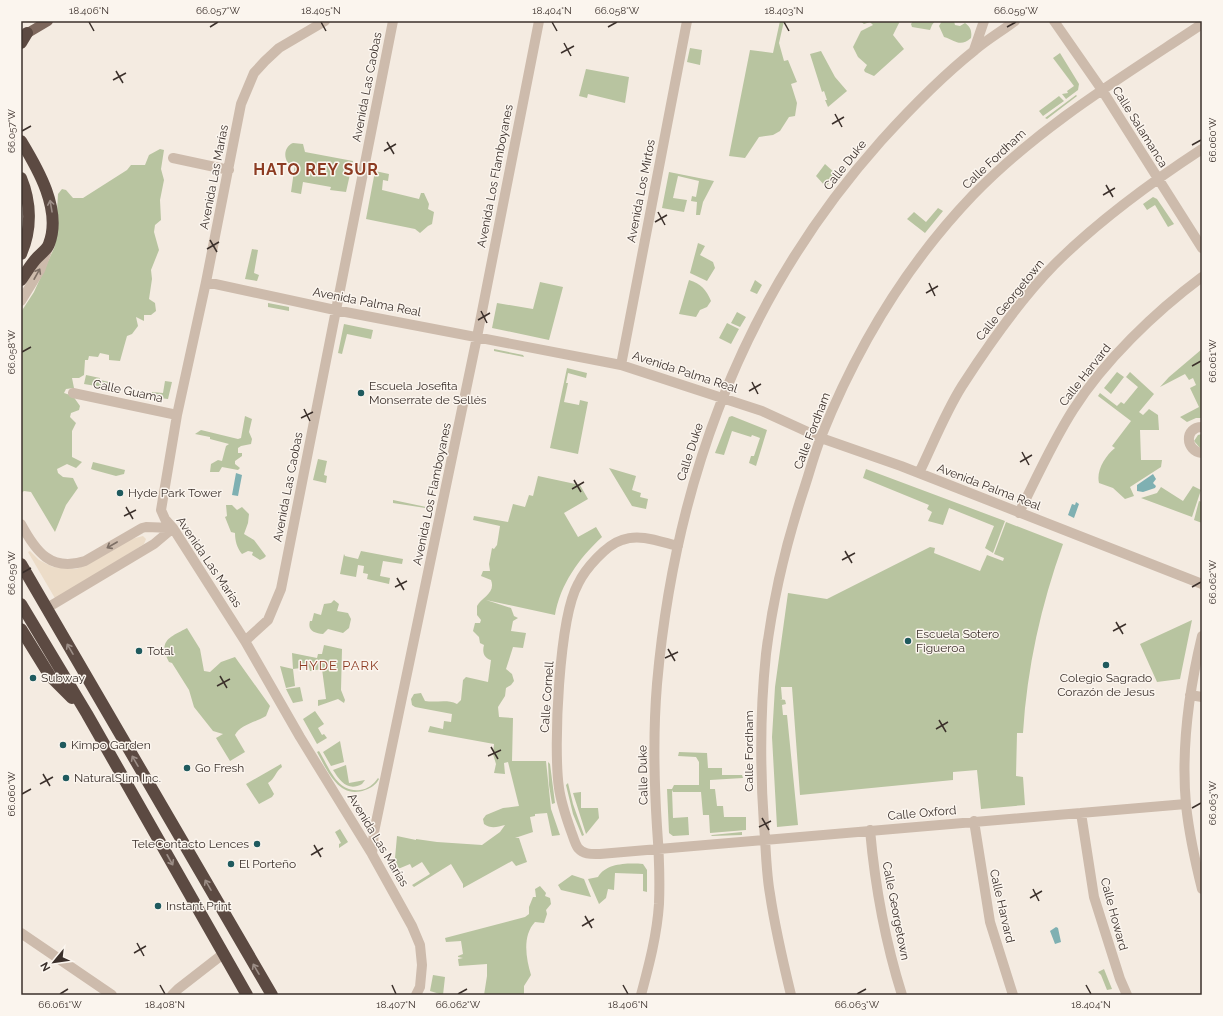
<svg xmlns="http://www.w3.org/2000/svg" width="1223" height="1016" font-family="Raleway,sans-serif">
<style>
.green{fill:#b8c4a0}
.plaza{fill:#ecdcc8}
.water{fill:#7fb0b2}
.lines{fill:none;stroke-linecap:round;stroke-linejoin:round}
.minor{stroke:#cdbbac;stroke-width:10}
.major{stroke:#7d675c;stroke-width:10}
.highway{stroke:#5c4a42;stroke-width:12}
.oneway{stroke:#9c8e87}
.oneway2{stroke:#7d6f65}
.ticks{fill:none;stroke:#3b302b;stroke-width:1.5}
.poi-dot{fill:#1f5a5e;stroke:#fbf5ee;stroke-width:1.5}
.labels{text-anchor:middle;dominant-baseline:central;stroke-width:3;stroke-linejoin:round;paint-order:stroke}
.street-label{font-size:12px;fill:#3b302b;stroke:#fbf5ee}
.poi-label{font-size:12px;fill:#3b302b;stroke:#fbf5ee;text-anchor:start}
.neighbourhood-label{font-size:13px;letter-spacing:1px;fill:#8c3b22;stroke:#fbf5ee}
.district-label{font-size:16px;font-weight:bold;letter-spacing:1px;fill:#8c3b22;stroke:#fbf5ee}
.neatline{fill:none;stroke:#3b302b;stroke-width:1.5}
.ticks-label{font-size:10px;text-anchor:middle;fill:#3b302b}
</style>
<rect width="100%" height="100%" fill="#f4ebe1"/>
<path class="green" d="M 780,21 L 784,21 L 779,43 L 784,61 L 788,60 L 797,82 L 791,84 L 797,103 L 795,116 L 789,117 L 780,131 L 773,135 L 759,137 L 745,158 L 729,156 L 750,50 L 773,53 Z
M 860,21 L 900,21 L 893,35 L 904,49 L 874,76 L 865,72 L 864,70 L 867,65 L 858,57 L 853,47 L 861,31 L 873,25 L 870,22 L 864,24 Z
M 913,21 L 935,21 L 932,25 L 930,30 L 912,27 L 911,24 Z
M 942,21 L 954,21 L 955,25 L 960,26 L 965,23 C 971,27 972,32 971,38 C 960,48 955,40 944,37 L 939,26 Z
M 690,48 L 702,50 L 700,65 L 687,62 Z
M 821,51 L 835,77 L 847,91 L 828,107 L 825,100 L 827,100 L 824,91 L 822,92 L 810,54 Z
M 1060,53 L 1079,84 L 1078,90 L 1066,99 L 1062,94 L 1068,93 L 1067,91 L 1074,86 L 1053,58 Z
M 586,69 L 629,77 L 625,103 L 588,94 L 587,98 L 579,96 Z
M 1076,95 L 1077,96 L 1047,119 L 1045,118 Z
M 1059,96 L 1064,101 L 1043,116 L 1039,111 Z
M 293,143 L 303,144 L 305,152 L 353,161 L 346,192 L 330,190 L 331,187 L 303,182 L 301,194 L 291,192 L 295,164 L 288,163 C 283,156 285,146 293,143 Z
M 160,149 L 164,150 L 161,169 L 164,180 L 160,200 L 161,220 L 155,225 L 154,232 L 159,250 L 151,270 L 152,279 L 149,299 L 155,303 L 156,311 L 151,315 L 144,315 L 144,321 L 136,317 L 138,326 L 132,334 L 127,336 L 120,361 L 109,360 L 109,355 L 100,353 L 98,357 L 89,356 L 88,360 L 85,360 L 84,375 L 79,378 L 72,378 L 74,388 L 66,389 L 64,393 L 73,396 L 80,406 L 79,410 L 71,413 L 70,417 L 76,423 L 72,431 L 72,457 L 82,462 L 76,468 L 67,464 L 57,469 L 58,473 L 63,477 L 73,478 L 78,488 L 66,505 L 55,532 L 31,492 L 24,491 L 21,493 L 21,312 L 34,292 L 55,246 L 58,194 L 62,189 L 66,190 L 73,198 L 83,198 L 127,170 L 131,165 L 145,165 L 149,155 Z
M 825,164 L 836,174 L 826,187 L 816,176 Z
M 375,171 L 389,174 L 388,181 L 383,180 L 382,190 L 419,199 L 421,193 L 424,193 L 429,204 L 428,209 L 434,212 L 432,224 L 428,226 L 420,233 L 415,229 L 366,219 Z
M 669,172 L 714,181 L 703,202 L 700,215 L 696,215 L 697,202 L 691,201 L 692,196 L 696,197 L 699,181 L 678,176 L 673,198 L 687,200 L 684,212 L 662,208 Z
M 1153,197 L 1157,199 L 1174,224 L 1168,227 L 1155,205 L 1147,210 L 1143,204 Z
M 938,208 L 943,211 L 925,233 L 907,219 L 914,212 L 926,222 Z
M 698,243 L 705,246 L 700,255 L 713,262 L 715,268 L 707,281 L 690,273 Z
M 252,249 L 258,250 L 254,273 L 259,275 L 257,281 L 245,279 Z
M 689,280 C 701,284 706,289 711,301 L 707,307 L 700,310 L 696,317 L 679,314 Z
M 755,280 L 762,285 L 757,294 L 750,291 Z
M 540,282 L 563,287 L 549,340 L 492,328 L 497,303 L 533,309 Z
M 268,303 L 289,307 L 289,311 L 268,307 Z
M 737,312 L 746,317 L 740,327 L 731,323 Z
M 727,323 L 739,329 L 731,344 L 719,338 Z
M 344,324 L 373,330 L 371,339 L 347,334 L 342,354 L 338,353 Z
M 494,349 L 523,355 L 524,357 L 494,351 Z
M 1202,349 L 1202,418 L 1196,418 L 1187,422 L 1180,417 L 1199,407 L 1190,388 L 1196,385 L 1193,378 L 1189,380 L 1185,374 L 1160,387 L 1169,377 Z
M 567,368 L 587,373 L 586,378 L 568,373 L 566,383 L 568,383 L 564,402 L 579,405 L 580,400 L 588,402 L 578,454 L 550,448 Z
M 1117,372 L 1124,377 L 1111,394 L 1104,388 Z
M 1130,372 L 1154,394 L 1139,412 L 1143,415 L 1149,409 L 1158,415 L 1159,430 L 1140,430 L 1141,460 L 1162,460 L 1161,467 L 1130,487 L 1134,496 L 1125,499 L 1113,488 L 1099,483 C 1096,471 1105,456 1115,448 L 1112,446 L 1131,421 L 1098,396 L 1100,393 L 1117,406 L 1121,402 L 1124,404 L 1138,387 L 1126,377 Z
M 86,375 L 100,378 L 100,380 L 109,382 L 108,388 L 84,384 Z
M 165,381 L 172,382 L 168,399 L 151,397 L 152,392 L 163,393 Z
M 245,416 L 252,419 L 249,432 L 252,439 L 251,444 L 241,446 L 238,448 L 238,453 L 242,453 L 242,456 L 235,461 L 235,464 L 240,468 L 238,470 L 222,467 L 219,472 L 210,472 L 211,464 L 218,460 L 222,461 L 226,446 L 229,444 L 210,439 L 210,437 L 195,434 L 201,430 L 238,439 L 241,438 Z
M 732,416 L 767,430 L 756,466 L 749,463 L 751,456 L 754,456 L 760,438 L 752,435 L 751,437 L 732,431 L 724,455 L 715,453 L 729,417 Z
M 1202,434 L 1202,448 L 1200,448 L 1194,441 L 1198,435 Z
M 318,459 L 327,461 L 324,475 L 327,476 L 326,483 L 313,480 Z
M 93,462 L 125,470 L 124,474 L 116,476 L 94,470 L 91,469 Z
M 609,468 L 636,476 L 632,490 L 641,493 L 640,497 L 648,499 L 646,509 L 632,506 Z
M 866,469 L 1005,521 L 993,553 L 985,548 L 994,526 L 949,508 L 943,525 L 928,521 L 932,512 L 927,509 L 929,505 L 863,478 Z
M 538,476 L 580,485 L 588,499 L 564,513 L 578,537 L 596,527 L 602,537 C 579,558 560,585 555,615 L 486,600 L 511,608 L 514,616 L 518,618 L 513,621 L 511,631 L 526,633 L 523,648 L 513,647 L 506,669 L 512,674 L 514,681 L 511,685 L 506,688 L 505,696 L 498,707 L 499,717 L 513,718 L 512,761 L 546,761 L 551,809 L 560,835 L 552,836 L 547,813 L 535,814 L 535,816 L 530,817 L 533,832 L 515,838 L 519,838 L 527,862 L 516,866 L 512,861 L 463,888 L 463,884 L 451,864 L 414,887 L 412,885 L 430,874 L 422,862 L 412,868 L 410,864 L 398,869 L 395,858 L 397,836 L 416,840 L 416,839 L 437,842 L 482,845 L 500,832 L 505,825 C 497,827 491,829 484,824 L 483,819 L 486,815 L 503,808 L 519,806 L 508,762 L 504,763 L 505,774 L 494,773 L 496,764 L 493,754 L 494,744 L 428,732 L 430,726 L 443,729 L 444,721 L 451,722 L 452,714 L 415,707 L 412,705 L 411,699 L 414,694 L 421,693 L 425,701 C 436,703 447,699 457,704 L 461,700 L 463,680 L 466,677 L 488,682 L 491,660 C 484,658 482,652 484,645 L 480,643 L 479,637 L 473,631 L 475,623 L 480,623 L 481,620 L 477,615 L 477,606 C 482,597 496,593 491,580 L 481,576 L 483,571 L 490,571 L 489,564 L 492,548 L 494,549 L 497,545 L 500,526 L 473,520 L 474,516 L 508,522 L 513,504 L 525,507 L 529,495 L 533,496 Z
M 1193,486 L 1201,490 L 1192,517 L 1141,498 L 1157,493 L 1161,487 L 1183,501 Z
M 393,500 L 431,508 L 432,509 L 393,503 Z
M 1199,501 L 1202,502 L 1202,523 L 1194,520 Z
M 226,505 L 232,505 L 237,510 L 242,507 L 249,514 L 248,523 L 244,534 L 254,540 L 266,556 L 264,558 L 260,560 L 252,555 L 253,552 L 248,551 L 242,554 C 237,548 235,541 235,533 L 231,532 L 225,517 L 227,516 Z
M 1006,522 L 1063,544 C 1041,605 1027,668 1023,733 L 1017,733 L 1016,776 L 1023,777 L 1025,805 L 981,809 L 977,770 L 953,772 L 953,780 L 800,795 L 792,687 L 781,687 L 782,699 L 780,699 L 785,700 L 786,704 L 782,705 L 783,715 L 787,715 L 798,825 L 777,827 L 772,737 L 775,687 L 788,593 L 827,599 L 930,547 L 935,548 L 934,553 L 980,571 L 987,555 L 1003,561 L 1004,558 L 994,554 Z
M 361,551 L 403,559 L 402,564 L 383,561 L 380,576 L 390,578 L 389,584 L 367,579 L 368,574 L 363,573 L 364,566 L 358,565 L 356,577 L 340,574 L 344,554 L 345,556 L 358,559 Z
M 334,600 L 339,604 L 337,611 L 348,613 L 351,619 L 349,628 L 343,633 L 328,629 L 323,634 C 315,633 307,631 310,621 L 312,621 L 314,613 L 321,615 L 324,604 L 331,603 Z
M 1192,620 L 1180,679 L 1157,682 L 1140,644 Z
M 187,628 L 200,649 L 204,671 L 210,672 L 221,662 L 235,657 L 270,706 L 266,716 C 256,722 240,725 235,735 L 245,752 L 230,761 L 216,738 L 223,734 L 213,731 L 194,707 L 189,690 L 172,663 L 169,662 C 157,640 171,637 187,628 Z
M 324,645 L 342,649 L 341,690 L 345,700 L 344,703 L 338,699 L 318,706 L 318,700 L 326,699 L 322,669 L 310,671 L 309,667 L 293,669 L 295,686 L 286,688 L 280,666 L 293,669 L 292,653 L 317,658 L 318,654 L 322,654 Z
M 300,687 L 303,701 L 293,703 L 286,689 Z
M 315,711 L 324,724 L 318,728 L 322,735 L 324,734 L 327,738 L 317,744 L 303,719 Z
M 340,741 L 344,762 L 331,766 L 323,752 Z
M 319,751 C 329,767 337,793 360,790 C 368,789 373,785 378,778 L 379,779 C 376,785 371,788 365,790 C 339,800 327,770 317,752 Z
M 679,752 L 707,753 L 708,768 L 722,768 L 722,775 L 742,775 L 743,778 L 710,780 L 710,789 L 715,789 L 717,806 L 723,806 L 724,817 L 746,817 L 746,830 L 710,833 L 709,815 L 703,815 L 701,792 L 673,792 L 672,790 L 673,818 L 688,817 L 689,835 L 673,836 L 669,833 L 667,789 L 672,789 L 674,785 L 699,785 L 699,762 L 696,757 L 678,756 Z
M 548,762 L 550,764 L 555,803 L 552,804 L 549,785 Z
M 281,764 L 282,767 C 275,772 275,779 268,783 L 274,794 L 272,797 L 259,804 L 246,784 Z
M 346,765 L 349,783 L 365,780 L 362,784 C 348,792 340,781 333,770 Z
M 568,783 L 573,804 L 584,835 L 582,836 L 573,814 L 566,785 Z
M 581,792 L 581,808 L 598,808 L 599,818 L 586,834 L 573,793 Z
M 340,829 L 348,842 L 339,848 L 339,844 L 341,843 L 335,832 Z
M 742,832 L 742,835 L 711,836 L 712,835 Z
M 643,864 L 647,870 L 647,892 L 643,891 L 643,874 L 615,873 L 614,890 L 608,889 L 606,898 L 599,904 L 588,879 L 598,877 C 606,863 628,863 643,864 Z
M 572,875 L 584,879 L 591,897 L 561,890 L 558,885 Z
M 540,886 L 546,893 L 545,896 L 550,898 L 551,904 L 546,910 L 547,914 L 544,923 L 535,922 C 522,936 526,958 531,975 L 524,986 L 524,995 L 484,995 L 487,976 L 487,964 L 459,966 L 458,959 L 463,958 L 458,957 L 458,956 L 463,954 L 461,941 L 446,942 L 445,938 L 525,917 L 529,914 L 529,907 L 533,897 L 536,897 L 535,889 Z
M 1104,969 L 1112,989 L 1107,990 L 1101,975 L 1098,972 Z
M 433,975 L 445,977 L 443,995 L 430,991 Z"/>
<path class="plaza" d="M 143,536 L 146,539 L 144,544 L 56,600 L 28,552 L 30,551 L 39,560 L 53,567 L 76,569 L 86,565 L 131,539 Z"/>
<path class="water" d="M 236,473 L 242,475 L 238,496 L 232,495 Z
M 1153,474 L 1156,479 L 1153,483 L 1156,486 L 1155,488 L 1143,492 L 1137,491 L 1137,485 Z
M 1076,502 L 1079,504 L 1074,518 L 1068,515 L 1072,504 L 1075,505 Z
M 1056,927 L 1058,928 L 1061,942 L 1055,944 L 1050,931 Z"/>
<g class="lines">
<path class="minor" d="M 325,21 L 279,48 L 265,61 L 254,73 L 241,104 L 206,282 L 177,415 L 161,510 L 165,519 L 173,528 L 245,641 L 300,737 L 372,854 L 412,926 L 420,945 L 422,965 L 420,987 L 416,995
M 1054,21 L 1102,90 L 1202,248
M 974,50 L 984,21
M 173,158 L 229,170
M 206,282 L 335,310 L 621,365 L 762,411 L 821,438 L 901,466 L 1202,584
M 21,301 L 40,270 L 48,248
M 621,365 L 687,21
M 73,393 L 177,415
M 1202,427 C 1184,427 1185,451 1202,453
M 919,473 C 933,444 945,413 962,386 C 989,344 1019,301 1054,265 C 1098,221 1150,183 1202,149
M 1019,513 C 1036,479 1052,443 1073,410 C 1104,361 1155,312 1202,277
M 21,524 C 36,552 51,572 85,561 L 142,528 L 146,527 L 173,528
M 678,546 C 661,542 640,533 622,540 C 606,545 585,569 578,584 C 559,618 553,748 559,788 C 561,803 566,817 571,831 C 573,836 575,844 578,848 C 584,855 592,854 600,854 L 1186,804
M 47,608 L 154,544 L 173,528
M 1202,636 C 1189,690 1181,749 1186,805 C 1189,833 1195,861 1202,889
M 245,641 L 268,620 L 281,589 L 393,21
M 1190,695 L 1202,697
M 1081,813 L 1094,897 L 1120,979 L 1127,995
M 974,821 L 990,922 L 1013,995
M 870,830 C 875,886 885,941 902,995
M 372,854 L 374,832 L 477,337 L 539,21
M 21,933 L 112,995
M 172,995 L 178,989 L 223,954
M 641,995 C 649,965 657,935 659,904 C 660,878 659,853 657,827 C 654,780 653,732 657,684 C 675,480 744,295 881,141 C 910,109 941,77 975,50 C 988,39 1002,31 1015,21
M 791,995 C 783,962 775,928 770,894 C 766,872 766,848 764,825 C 760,768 760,711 766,654 C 773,598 786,544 803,492 C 809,474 814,455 821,437 C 856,349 907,264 973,195 C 1040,126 1122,77 1202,24"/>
<path class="major" d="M 21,37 L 48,21"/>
<path class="highway" d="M 21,43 L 27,33
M 21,141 C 38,169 62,210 49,244 C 47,250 39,255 35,260 C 30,266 25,274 21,280
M 21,178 C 31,202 32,229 21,254
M 21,564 L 272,995
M 21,604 L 87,714 L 247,995
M 21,629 L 50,676 L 72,698"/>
</g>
<defs><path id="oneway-shaft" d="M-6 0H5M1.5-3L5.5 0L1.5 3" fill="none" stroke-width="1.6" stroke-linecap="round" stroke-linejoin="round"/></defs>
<g class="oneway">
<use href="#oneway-shaft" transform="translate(51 206) rotate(-100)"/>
<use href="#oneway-shaft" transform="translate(70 649) rotate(-120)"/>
<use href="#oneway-shaft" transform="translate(135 761) rotate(-120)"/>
<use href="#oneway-shaft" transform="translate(170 860) rotate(61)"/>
<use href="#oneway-shaft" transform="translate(208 885) rotate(-120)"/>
<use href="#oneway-shaft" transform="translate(256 969) rotate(-120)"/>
</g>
<g class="oneway2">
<use href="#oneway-shaft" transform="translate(37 274) rotate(-61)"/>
<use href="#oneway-shaft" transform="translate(112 545) rotate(150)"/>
</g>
<path class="ticks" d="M 89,22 L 94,31M 321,22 L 326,31M 552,22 L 557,31M 784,22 L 789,31M 210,27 L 218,22M 608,27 L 617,22M 1007,27 L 1016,22M 564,43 L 571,56M 561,53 L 574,46M 116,71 L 123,83M 113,80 L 126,73M 835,114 L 842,127M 832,124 L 844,117M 22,131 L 31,126M 387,142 L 394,154M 1192,145 L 1201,140M 384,151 L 396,144M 1106,185 L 1113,197M 1103,195 L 1115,188M 658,212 L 665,225M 655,222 L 667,215M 210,240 L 217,252M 207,249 L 219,242M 929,283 L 935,296M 926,293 L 938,286M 481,311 L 487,323M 478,320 L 490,313M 22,352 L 31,347M 1192,366 L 1201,361M 752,382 L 758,394M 749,391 L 761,384M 304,409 L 310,421M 301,418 L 313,412M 1022,452 L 1029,465M 1020,462 L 1032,455M 574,480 L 581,492M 572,489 L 584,482M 126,507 L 133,519M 124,516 L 136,510M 845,551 L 852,563M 842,560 L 855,553M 22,573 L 31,568M 397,578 L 404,590M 395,587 L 407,581M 1192,587 L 1201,582M 1116,622 L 1123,634M 1113,631 L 1126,624M 668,649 L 675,661M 665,658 L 678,652M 220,676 L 227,688M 217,686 L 230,679M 939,720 L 946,732M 936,729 L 948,722M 491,747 L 498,759M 488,756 L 501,750M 43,774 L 50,786M 40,784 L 53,777M 22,794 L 31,789M 1192,808 L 1201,803M 762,818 L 769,830M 759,827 L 771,821M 314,845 L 321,857M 311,855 L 323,848M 1033,889 L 1039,901M 1030,898 L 1042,891M 585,916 L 592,928M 582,926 L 594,919M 137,943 L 144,956M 134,953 L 146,946M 160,985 L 165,994M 392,985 L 396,994M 623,985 L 628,994M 1086,985 L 1091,994M 60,994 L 68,989M 458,994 L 467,989M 857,994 L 866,989"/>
<g class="poi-dot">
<circle cx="361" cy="393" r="4"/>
<circle cx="120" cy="493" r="4"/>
<circle cx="908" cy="641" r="4"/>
<circle cx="139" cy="651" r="4"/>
<circle cx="1106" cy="665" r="4"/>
<circle cx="33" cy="678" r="4"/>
<circle cx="63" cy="745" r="4"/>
<circle cx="187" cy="768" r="4"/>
<circle cx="66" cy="778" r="4"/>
<circle cx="257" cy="844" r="4"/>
<circle cx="231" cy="864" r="4"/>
<circle cx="158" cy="906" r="4"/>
</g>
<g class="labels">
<g class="street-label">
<text transform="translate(367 87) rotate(-79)">Avenida Las Caobas</text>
<text transform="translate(1140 127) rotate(58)">Calle Salamanca</text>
<text transform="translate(994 159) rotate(-43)">Calle Fordham</text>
<text transform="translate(845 165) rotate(-51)">Calle Duke</text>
<text transform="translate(495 176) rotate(-79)">Avenida Los Flamboyanes</text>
<text transform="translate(214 177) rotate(-79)">Avenida Las Marías</text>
<text transform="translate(641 191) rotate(-79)">Avenida Los Mirtos</text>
<text transform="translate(1010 300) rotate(-51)">Calle Georgetown</text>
<text transform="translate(367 302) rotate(11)">Avenida Palma Real</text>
<text transform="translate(685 372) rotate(18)">Avenida Palma Real</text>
<text transform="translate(1085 375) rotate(-52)">Calle Harvard</text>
<text transform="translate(128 391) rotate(12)">Calle Guama</text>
<text transform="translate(812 431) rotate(-69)">Calle Fordham</text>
<text transform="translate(690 452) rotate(-72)">Calle Duke</text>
<text transform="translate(288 487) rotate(-79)">Avenida Las Caobas</text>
<text transform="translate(989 487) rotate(21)">Avenida Palma Real</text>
<text transform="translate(432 494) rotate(-78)">Avenida Los Flamboyanes</text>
<text transform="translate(209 562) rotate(56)">Avenida Las Marías</text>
<text transform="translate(547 697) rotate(-86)">Calle Cornell</text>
<text transform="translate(749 751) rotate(-90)">Calle Fordham</text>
<text transform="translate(643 775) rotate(-91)">Calle Duke</text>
<text transform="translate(922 813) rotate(-5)">Calle Oxford</text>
<text transform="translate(378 840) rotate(59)">Avenida Las Marías</text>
<text transform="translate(1002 906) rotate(77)">Calle Harvard</text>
<text transform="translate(896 911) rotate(79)">Calle Georgetown</text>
<text transform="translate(1114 914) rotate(75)">Calle Howard</text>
</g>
<g class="poi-label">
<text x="369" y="386">Escuela Josefita<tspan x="369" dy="14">Monserrate de Sellés</tspan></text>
<text x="128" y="493">Hyde Park Tower</text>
<text x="916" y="634">Escuela Sotero<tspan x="916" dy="14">Figueroa</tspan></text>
<text x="147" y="651">Total</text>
<text x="41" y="678">Subway</text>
<text x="1106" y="678" text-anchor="middle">Colegio Sagrado<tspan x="1106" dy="14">Corazón de Jesus</tspan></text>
<text x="71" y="745">Kimpo Garden</text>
<text x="195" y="768">Go Fresh</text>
<text x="74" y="778">NaturalSlim Inc.</text>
<text x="249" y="844" text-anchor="end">TeleContacto Lences</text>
<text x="239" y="864">El Porteño</text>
<text x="166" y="906">Instant Print</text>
</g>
<g class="neighbourhood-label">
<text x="339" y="665">HYDE PARK</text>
</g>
<g class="district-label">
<text x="316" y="169">HATO REY SUR</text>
</g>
</g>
<rect width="1223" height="1016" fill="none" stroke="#fbf5ee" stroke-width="44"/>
<g transform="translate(54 962) rotate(241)" stroke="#fbf5ee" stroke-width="3" paint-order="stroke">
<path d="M0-3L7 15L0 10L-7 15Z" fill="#3b302b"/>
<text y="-6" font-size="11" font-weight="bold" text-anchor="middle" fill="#3b302b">N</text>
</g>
<rect x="22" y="22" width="1179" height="972" class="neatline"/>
<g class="ticks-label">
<text x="89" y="14">18.406°N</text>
<text x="218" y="14">66.057°W</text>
<text x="321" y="14">18.405°N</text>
<text x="552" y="14">18.404°N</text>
<text x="617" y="14">66.058°W</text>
<text x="784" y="14">18.403°N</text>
<text x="1016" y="14">66.059°W</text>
<text transform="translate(11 131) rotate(-90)" y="4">66.057°W</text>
<text transform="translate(1212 140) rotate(-90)" y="4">66.060°W</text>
<text transform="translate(11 352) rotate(-90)" y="4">66.058°W</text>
<text transform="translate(1212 361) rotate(-90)" y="4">66.061°W</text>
<text transform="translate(11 573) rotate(-90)" y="4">66.059°W</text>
<text transform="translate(1212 582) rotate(-90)" y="4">66.062°W</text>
<text transform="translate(11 794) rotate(-90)" y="4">66.060°W</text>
<text transform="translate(1212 803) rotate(-90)" y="4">66.063°W</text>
<text x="60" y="1008">66.061°W</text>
<text x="165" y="1008">18.408°N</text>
<text x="396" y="1008">18.407°N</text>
<text x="458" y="1008">66.062°W</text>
<text x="628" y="1008">18.406°N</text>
<text x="857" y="1008">66.063°W</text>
<text x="1091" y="1008">18.404°N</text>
</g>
</svg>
